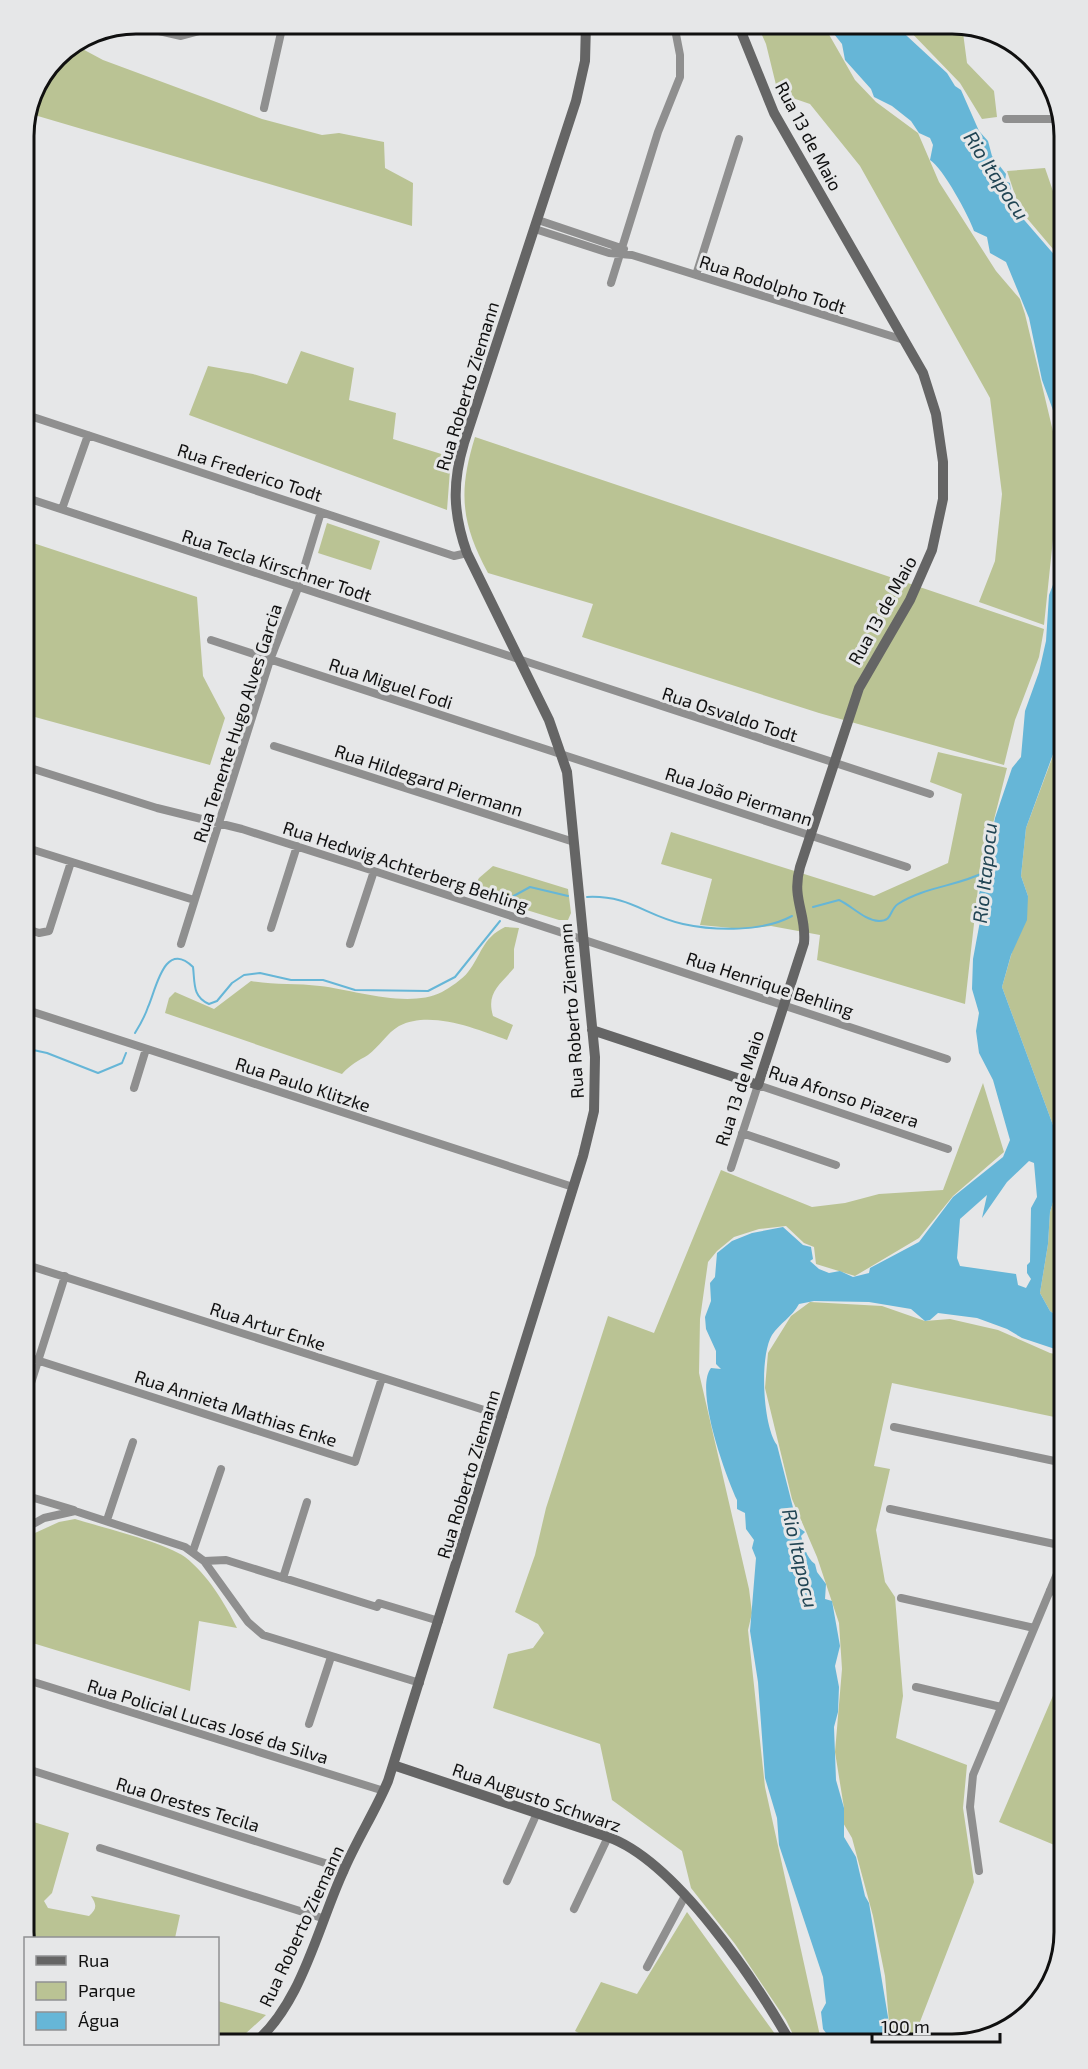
<svg xmlns="http://www.w3.org/2000/svg" width="1088" height="2069" font-family="'Exo 2',sans-serif">
<style>
.green{fill:#bac394}
.water{fill:#66b6d7;fill-rule:evenodd}
.lines{fill:none;stroke-linecap:round;stroke-linejoin:round}
.stream{stroke:#66b6d7;stroke-width:2}
.street{stroke:#8f8f8f;stroke-width:8}
.secondary{stroke:#656565;stroke-width:10}
.labels{text-anchor:middle;dominant-baseline:central;stroke-width:6;stroke-linejoin:round;paint-order:stroke}
.street-label{font-size:18px;fill:#101010;stroke:#e6e7e8}
.water-label{font-size:20px;font-style:italic;fill:#214554;stroke:#e6e7e8}
.rim{fill:none;stroke:#101010;stroke-width:3}
</style>
<rect width="100%" height="100%" fill="#e6e7e8"/>
<path class="green" d="M 757,24 L 823,24 L 855,80 L 876,102 L 918,133 L 939,182 L 996,271 L 1020,299 L 1025,314 L 1056,444 L 1055,520 L 1044,625 L 979,602 L 995,561 L 1002,494 L 990,398 L 860,166 L 810,104 L 778,93 L 766,44 Z
M 903,24 L 962,25 L 967,63 L 994,91 L 997,117 L 982,119 L 960,83 Z
M 75,45 L 103,60 L 262,119 L 322,135 L 339,133 L 384,142 L 385,168 L 413,183 L 412,226 L 31,114 L 57,57 Z
M 1045,168 L 1064,223 L 1064,262 L 1020,210 L 1007,171 Z
M 301,351 L 354,368 L 349,400 L 396,413 L 393,439 L 451,457 L 447,510 L 189,415 L 208,366 L 253,374 L 287,384 Z
M 475,437 L 1044,629 L 1039,657 L 1015,720 L 1004,765 L 819,713 L 582,637 L 593,604 L 488,573 C 461,523 458,492 475,437 Z
M 327,523 L 380,541 L 371,570 L 318,553 Z
M 24,540 L 197,597 L 203,676 L 225,718 L 210,765 L 24,714 Z
M 1057,745 L 1064,768 L 1064,1321 L 1050,1311 L 1040,1293 L 1048,1244 L 1050,1212 L 1060,1179 L 1060,1144 L 1002,987 L 1028,896 L 1021,876 L 1026,828 Z
M 938,752 L 1007,768 L 979,879 L 965,1004 L 817,960 L 820,935 L 771,926 L 742,929 L 700,925 L 712,879 L 661,864 L 671,832 L 874,896 L 948,863 L 962,794 L 930,782 Z
M 493,866 L 568,889 L 571,913 L 568,920 L 559,920 L 471,893 L 479,878 Z
M 505,927 L 519,928 L 514,949 L 514,968 C 500,985 486,992 493,1016 L 513,1025 L 507,1040 C 476,1029 431,1010 399,1026 C 387,1033 379,1047 368,1055 C 358,1061 351,1064 342,1074 L 165,1013 L 169,998 L 175,992 L 214,1009 L 251,981 C 274,985 297,983 320,986 C 355,990 408,1009 442,992 C 449,988 463,979 468,972 C 481,956 482,938 505,927 Z
M 983,1083 L 1004,1152 L 953,1196 L 919,1238 L 855,1276 L 816,1264 L 814,1247 L 804,1243 L 786,1226 L 759,1229 L 734,1237 L 717,1251 L 708,1262 L 700,1319 L 699,1373 L 749,1589 L 752,1613 L 748,1630 L 765,1787 L 822,2045 L 798,2045 L 786,2020 L 735,1944 L 691,1888 L 682,1851 L 612,1800 L 600,1744 L 493,1708 L 508,1654 L 533,1648 L 544,1633 L 538,1624 L 515,1612 L 535,1555 L 546,1508 L 608,1316 L 654,1333 L 721,1170 L 812,1207 L 845,1203 L 879,1194 L 943,1190 Z
M 810,1302 L 882,1306 L 925,1321 L 950,1319 L 998,1330 L 1050,1353 L 1064,1356 L 1064,1419 L 892,1383 L 874,1466 L 890,1469 L 876,1530 L 885,1582 L 895,1597 L 903,1696 L 896,1738 L 967,1765 L 963,1808 L 974,1882 L 911,2045 L 891,2045 L 885,1976 L 873,1916 L 852,1838 L 842,1821 L 844,1808 L 835,1752 L 842,1669 L 839,1623 L 817,1557 L 792,1499 L 765,1388 L 768,1353 L 791,1316 Z
M 75,1519 C 101,1527 166,1543 185,1557 C 207,1574 225,1603 237,1628 L 199,1621 L 190,1691 L 26,1641 L 24,1645 L 24,1538 L 59,1522 Z
M 1055,1691 L 1064,1695 L 1064,1849 L 999,1822 Z
M 24,1819 L 69,1833 L 52,1893 L 44,1901 L 48,1908 L 89,1916 C 97,1909 97,1905 91,1896 L 180,1915 L 175,1938 L 25,1940 Z
M 687,1912 L 783,2045 L 585,2045 L 588,2038 L 575,2031 L 601,1982 L 637,1994 Z
M 218,2001 L 266,2015 L 233,2045 L 126,2044 L 218,2044 Z"/>
<path class="water" d="M 826,24 L 894,24 L 947,73 L 955,86 L 961,90 L 979,131 L 988,141 L 992,156 L 1006,174 L 1005,181 L 1010,183 L 1012,206 L 1064,266 L 1064,768 L 1056,746 L 1026,828 L 1021,876 L 1028,896 L 1027,920 L 1011,955 L 1002,987 L 1060,1144 L 1060,1179 L 1050,1212 L 1048,1244 L 1040,1293 L 1050,1311 L 1064,1321 L 1064,1352 L 1022,1338 L 1007,1329 L 977,1318 L 938,1313 L 930,1320 L 925,1321 L 911,1309 L 869,1302 L 814,1301 L 799,1304 C 792,1317 780,1323 772,1335 C 759,1357 763,1426 777,1445 L 798,1527 L 805,1532 L 801,1536 C 804,1545 806,1558 815,1564 L 817,1572 L 826,1584 L 825,1599 L 832,1601 L 840,1646 L 835,1666 L 839,1687 L 838,1712 L 834,1727 L 836,1780 L 844,1808 L 844,1837 L 856,1857 L 865,1896 L 869,1903 L 889,2023 L 888,2045 L 835,2045 L 823,2029 L 821,2012 L 826,2003 L 823,1977 L 779,1845 L 777,1818 L 765,1778 L 758,1682 L 750,1631 L 756,1558 L 752,1548 L 754,1540 L 746,1529 L 745,1513 L 737,1509 L 737,1500 C 726,1477 694,1389 711,1368 L 721,1369 L 716,1364 L 716,1351 L 706,1329 L 705,1317 L 711,1301 L 710,1283 L 715,1277 L 717,1253 L 732,1241 L 752,1233 L 783,1227 L 803,1245 L 811,1247 L 813,1259 L 810,1261 L 819,1269 L 829,1273 L 840,1271 L 853,1277 L 869,1273 L 870,1268 L 919,1242 L 953,1197 L 1003,1157 L 1010,1140 L 993,1080 L 979,1053 L 976,1031 L 979,1013 L 972,989 L 973,959 L 983,905 L 979,894 L 987,863 L 992,857 L 989,856 L 989,850 L 995,818 L 1012,768 L 1021,757 L 1025,711 L 1039,672 L 1046,641 L 1049,595 L 1060,567 L 1058,543 L 1064,535 L 1059,527 L 1061,457 L 1054,413 L 1042,380 L 1029,318 L 1006,262 L 990,253 L 987,237 L 974,231 C 969,216 943,168 930,160 L 933,145 L 930,138 L 919,133 L 911,121 L 892,106 L 874,97 L 871,89 L 845,60 L 842,44 ZM 1029,1161 L 1034,1163 L 1037,1197 L 1031,1208 L 1030,1262 L 1027,1265 L 1027,1273 L 1031,1279 L 1026,1288 L 1018,1285 L 1016,1274 L 960,1266 L 957,1258 L 960,1219 L 987,1195 L 982,1218 L 1007,1182 Z"/>
<g class="lines">
<path class="stream" d="M 587,897 C 630,895 646,916 683,924 C 715,931 763,932 792,916
M 510,898 L 530,887 L 568,896
M 813,907 L 839,900 C 852,906 864,920 879,921 C 893,921 889,910 898,904 C 924,887 958,886 985,872
M 135,1033 C 140,1025 145,1016 148,1007 C 156,990 164,939 193,967 C 195,982 192,997 209,1004 L 217,1001 L 232,983 L 244,975 L 260,973 L 291,980 L 323,980 L 355,990 L 428,991 L 455,977 L 500,921
M 24,1048 L 47,1053 L 98,1073 L 122,1063 L 126,1053"/>
<path class="street" d="M 137,26 L 181,36 L 226,24
M 971,33 L 983,33
M 264,108 L 283,24
M 1006,119 L 1061,119
M 538,220 L 624,249
M 535,229 L 609,253 L 632,255 L 904,340
M 696,275 L 739,139
M 611,283 L 658,132 L 680,77 L 680,55 L 674,24
M 24,414 L 454,556 L 467,553
M 24,497 L 930,794
M 62,509 L 88,435
M 211,640 L 907,867
M 274,746 L 574,842
M 24,766 L 157,808 L 242,829 L 374,871 L 947,1059
M 24,847 L 194,900
M 24,928 L 39,933 L 49,931 L 71,862
M 271,928 L 297,846
M 181,944 L 270,660 L 298,588 L 321,512
M 350,944 L 374,871
M 24,1009 L 573,1187
M 134,1088 L 146,1049
M 742,1133 L 836,1165
M 731,1168 L 758,1085 L 948,1149
M 24,1264 L 503,1416
M 24,1356 L 355,1462 L 382,1378
M 24,1405 L 65,1276
M 894,1427 L 1064,1463
M 24,1495 L 74,1510
M 890,1509 L 1064,1546
M 107,1520 L 133,1442
M 24,1529 L 44,1518 L 75,1511 L 185,1547 L 204,1561 L 248,1622 L 263,1635 L 420,1683
M 193,1551 L 221,1469
M 204,1561 L 226,1560 L 377,1607 L 379,1603 L 439,1621
M 283,1578 L 307,1502
M 1050,1590 L 1064,1596
M 901,1598 L 1034,1628
M 24,1679 L 384,1791
M 916,1687 L 1001,1707
M 309,1724 L 331,1657
M 24,1768 L 344,1869
M 100,1848 L 322,1918
M 979,1871 L 970,1807 L 973,1775 L 1064,1557
M 507,1881 L 537,1813
M 574,1909 L 608,1837
M 647,1967 L 685,1896"/>
<path class="secondary" d="M 592,1030 L 758,1085 L 804,943 C 807,914 791,899 800,867 L 859,688 L 910,600 L 932,550 L 943,499 L 943,462 L 936,414 L 923,373 L 774,113 L 738,24
M 393,1765 L 608,1837 C 676,1861 757,1983 792,2045
M 252,2045 C 301,2007 318,1926 343,1872 C 356,1841 375,1812 388,1781 L 583,1156 L 594,1111 L 595,1057 L 567,772 L 549,720 L 467,553 C 453,514 452,483 464,443 L 576,101 L 585,61 L 586,24"/>
</g>
<g class="labels">
<g class="street-label">
<text transform="translate(809 136) rotate(62)">Rua 13 de Maio</text>
<text transform="translate(773 284) rotate(18)">Rua Rodolpho Todt</text>
<text transform="translate(467 386) rotate(-73)">Rua Roberto Ziemann</text>
<text transform="translate(250 472) rotate(18)">Rua Frederico Todt</text>
<text transform="translate(277 565) rotate(18)">Rua Tecla Kirschner Todt</text>
<text transform="translate(882 610) rotate(-61)">Rua 13 de Maio</text>
<text transform="translate(391 683) rotate(18)">Rua Miguel Fodi</text>
<text transform="translate(730 714) rotate(18)">Rua Osvaldo Todt</text>
<text transform="translate(237 723) rotate(-72)">Rua Tenente Hugo Alves Garcia</text>
<text transform="translate(429 780) rotate(18)">Rua Hildegard Piermann</text>
<text transform="translate(739 796) rotate(18)">Rua João Piermann</text>
<text transform="translate(406 866) rotate(18)">Rua Hedwig Achterberg Behling</text>
<text transform="translate(770 984) rotate(18)">Rua Henrique Behling</text>
<text transform="translate(571 1011) rotate(-94)">Rua Roberto Ziemann</text>
<text transform="translate(303 1084) rotate(18)">Rua Paulo Klitzke</text>
<text transform="translate(739 1088) rotate(-72)">Rua 13 de Maio</text>
<text transform="translate(844 1096) rotate(19)">Rua Afonso Piazera</text>
<text transform="translate(268 1326) rotate(18)">Rua Artur Enke</text>
<text transform="translate(236 1408) rotate(18)">Rua Annieta Mathias Enke</text>
<text transform="translate(468 1474) rotate(-73)">Rua Roberto Ziemann</text>
<text transform="translate(208 1721) rotate(17)">Rua Policial Lucas José da Silva</text>
<text transform="translate(537 1797) rotate(19)">Rua Augusto Schwarz</text>
<text transform="translate(188 1804) rotate(17)">Rua Orestes Tecila</text>
<text transform="translate(301 1926) rotate(-65)">Rua Roberto Ziemann</text>
</g>
<g class="water-label">
<text transform="translate(997 175) rotate(57)">Rio Itapocu</text>
<text transform="translate(984 873) rotate(-84)">Rio Itapocu</text>
<text transform="translate(801 1558) rotate(77)">Rio Itapocu</text>
</g>
</g>
<path d="M0 0H1088V2069H0ZM136 34H952A102 102 0 0 1 1054 136V1932A102 102 0 0 1 952 2034H136A102 102 0 0 1 34 1932V136A102 102 0 0 1 136 34Z" fill="#e6e7e8" fill-rule="evenodd"/>
<path class="rim" d="M136 34H952A102 102 0 0 1 1054 136V1932A102 102 0 0 1 952 2034H136A102 102 0 0 1 34 1932V136A102 102 0 0 1 136 34Z"/>
<rect x="24" y="1937" width="195" height="108" fill="#e6e7e8" stroke="#909192" stroke-width="1.5"/>
<rect x="36" y="1956" width="30" height="9" fill="#656565" stroke="#909192" stroke-width="1.5"/>
<text x="78" y="1967" font-size="18" fill="#101010">Rua</text>
<rect x="36" y="1982" width="30" height="18" fill="#bac394" stroke="#909192" stroke-width="1.5"/>
<text x="78" y="1997" font-size="18" fill="#101010">Parque</text>
<rect x="36" y="2012" width="30" height="18" fill="#66b6d7" stroke="#909192" stroke-width="1.5"/>
<text x="78" y="2027" font-size="18" fill="#101010">Água</text>
<path d="M872 2033v9h128v-9" fill="none" stroke="#101010" stroke-width="3"/>
<text x="881" y="2033" font-size="18" fill="#101010" stroke="#e6e7e8" stroke-width="4.5" paint-order="stroke">100 m</text>
</svg>
